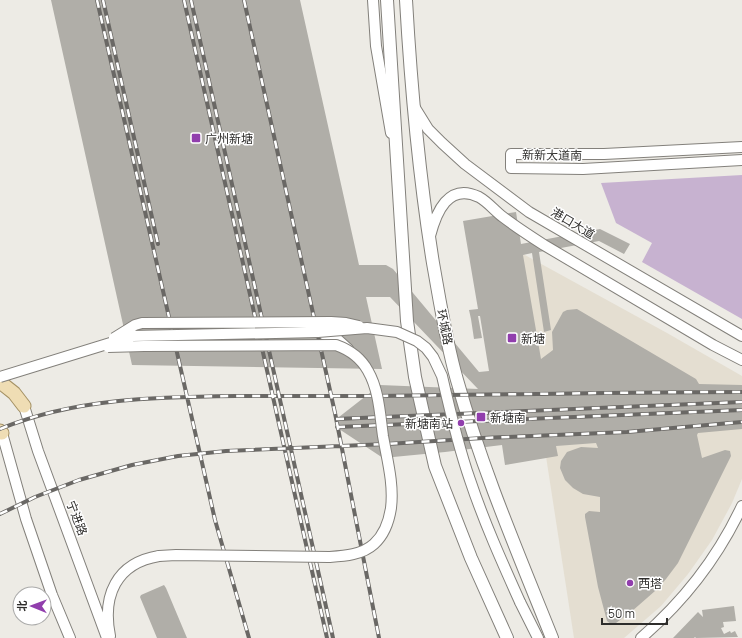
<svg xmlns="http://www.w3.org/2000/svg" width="742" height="638" font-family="Manrope,'Noto Sans SC',sans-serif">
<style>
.built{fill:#e4ded1}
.green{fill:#c7b2d0}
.building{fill:#b0aea8}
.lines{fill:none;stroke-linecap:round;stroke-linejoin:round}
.tertiary-casing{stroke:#83807b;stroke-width:12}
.secondary-casing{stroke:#83807b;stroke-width:14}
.primary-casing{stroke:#a49164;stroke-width:15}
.tertiary{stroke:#fff;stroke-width:10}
.secondary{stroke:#fff;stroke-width:12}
.primary{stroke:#efddb4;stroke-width:13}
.rail-casing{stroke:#6a6865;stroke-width:4}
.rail{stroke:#fff;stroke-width:2.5;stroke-dasharray:8;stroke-linecap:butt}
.tertiary-bridge-casing{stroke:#83807b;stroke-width:12;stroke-linecap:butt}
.tertiary-bridge{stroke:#fff;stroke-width:10}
.poi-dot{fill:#913ead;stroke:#fff;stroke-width:1.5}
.labels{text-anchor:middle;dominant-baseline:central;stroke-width:3;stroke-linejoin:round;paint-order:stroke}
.poi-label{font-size:12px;fill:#2e2d2b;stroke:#fff;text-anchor:start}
.street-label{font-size:12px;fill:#2e2d2b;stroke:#fff}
</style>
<rect width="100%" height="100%" fill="#edebe5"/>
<path class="built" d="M 514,249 L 667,333 L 742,376 L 742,479 L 732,503 L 712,540 L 688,574 L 661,606 L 624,638 L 574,638 Z"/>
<path class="green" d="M 742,175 L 742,319 L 642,262 L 652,243 L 616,223 L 601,183 Z"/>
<path class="building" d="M 51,0 L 300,0 L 359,265 L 386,265 L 393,269 L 479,372 L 489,371 L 480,316 L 478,316 L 482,338 L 474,339 L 471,319 L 469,310 L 478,309 L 463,221 L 516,212 L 521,244 L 600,229 L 630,244 L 624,254 L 599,241 L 539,252 L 551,330 L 544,332 L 532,253 L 523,255 L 541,359 L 553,350 L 552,332 L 563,312 L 567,310 L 577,309 L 696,379 L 699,384 L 742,385 L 742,429 L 698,433 L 697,435 L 702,458 L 725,450 L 730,451 L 731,456 L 678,563 L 666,579 L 655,591 L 631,612 L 616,623 L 611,624 L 607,621 L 598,587 L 585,517 L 585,514 L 589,511 L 600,512 L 600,497 L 583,494 L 573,488 L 565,480 L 560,468 L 561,461 L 567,452 L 581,447 L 598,448 L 596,443 L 556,446 L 558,456 L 505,465 L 502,445 L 445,452 L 383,458 L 339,429 L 339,417 L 380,385 L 478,389 L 390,297 L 366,297 L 382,369 L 132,365 Z
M 164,585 L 166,588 L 187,638 L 157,638 L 140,597 L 141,595 Z
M 734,606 L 736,621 L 723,622 L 724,627 L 721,628 L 724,634 L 730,631 L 731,633 L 735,631 L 738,637 L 696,638 L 695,637 L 694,638 L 673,638 L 698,612 L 703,617 L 702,610 Z"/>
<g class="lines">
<defs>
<path id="tertiary" d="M 373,0 L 376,46 L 391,133
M 415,108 L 428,129 L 442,143 L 465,164 L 529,212 L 742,336
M 742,147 L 604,154 L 511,154 L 511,168 L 583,169 L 742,160
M 430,236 C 436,213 448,182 479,197 C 488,202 495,211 503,217 C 516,227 530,236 544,245 L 713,345 L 742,360
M 318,332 L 337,339 L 348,349
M 24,406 L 38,451 L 107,638
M 2,433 L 26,519 L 52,595 L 70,638
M 520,602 L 538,638
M 110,636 C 102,596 116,563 159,556
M 641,638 C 684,601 718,557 742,506"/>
<path id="secondary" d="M 387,0 L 407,321 L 415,377 L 435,466 L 471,558 L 507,638
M 406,0 C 411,88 419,176 433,263 C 440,302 446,342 457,380 C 482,469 518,553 552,638"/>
<path id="primary" d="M 0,382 L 14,393 L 24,406
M 0,431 L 2,433"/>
</defs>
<use href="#tertiary" class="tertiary-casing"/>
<use href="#secondary" class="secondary-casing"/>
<use href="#primary" class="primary-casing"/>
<use href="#tertiary" class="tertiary"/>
<use href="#secondary" class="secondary"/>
<use href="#primary" class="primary"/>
<defs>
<path id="rail" d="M 97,0 L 215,520 L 249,638
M 103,0 L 158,244
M 184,0 L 327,638
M 191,0 L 333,638
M 244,0 L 335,413 L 379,638
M 336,419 L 742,402
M 337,427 L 742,410
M 0,429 C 75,398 156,397 236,396 C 281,396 326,396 371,396 C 495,395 618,392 742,392
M 0,514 L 35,497 L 79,480 L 132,465 L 178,456 L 226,451 L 387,444 L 483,438 L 627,432 L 742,422"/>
</defs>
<use href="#rail" class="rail-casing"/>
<use href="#rail" class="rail"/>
<defs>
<path id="tertiary-bridge" d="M 114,338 L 135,325 L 142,323 L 331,322 L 346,323 L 359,326
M 108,347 L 144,346 L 336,345 C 350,350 361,358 368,371 C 379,390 380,415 383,436 C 387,459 394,484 391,508 C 389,521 384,535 374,544 C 362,555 344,556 329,557 L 176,555 L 159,556
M 0,377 L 133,336 L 318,332 L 367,328 L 397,332 L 417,341 L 426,348 L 433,357 L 442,376 C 450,411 458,446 470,480 C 484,522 502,562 520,602"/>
</defs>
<use href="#tertiary-bridge" class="tertiary-bridge-casing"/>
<use href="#tertiary-bridge" class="tertiary-bridge"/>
</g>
<g class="poi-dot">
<rect x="191" y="133" width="10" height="10" rx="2"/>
<rect x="507" y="333" width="10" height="10" rx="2"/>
<rect x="476" y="412" width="10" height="10" rx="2"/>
<circle cx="461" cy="423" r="4"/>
<circle cx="630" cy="583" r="4"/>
</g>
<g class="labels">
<g class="poi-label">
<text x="205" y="138">广州新塘</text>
<text x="521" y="338">新塘</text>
<text x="490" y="417">新塘南</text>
<text x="453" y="423" text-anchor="end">新塘南站</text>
<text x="638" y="583">西塔</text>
</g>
<g class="street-label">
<text transform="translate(552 155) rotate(1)">新新大道南</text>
<text transform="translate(573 223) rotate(31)">港口大道</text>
<text transform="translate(445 327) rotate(78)">环城路</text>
<text transform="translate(77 518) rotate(69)">宁进路</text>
</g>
</g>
<g transform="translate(32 606) rotate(271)"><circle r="19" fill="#ffffff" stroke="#ababaa"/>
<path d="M0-3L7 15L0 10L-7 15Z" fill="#913ead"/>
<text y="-6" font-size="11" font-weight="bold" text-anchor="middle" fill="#2e2d2b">北</text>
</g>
<path d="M602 618v6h65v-6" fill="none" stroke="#2e2d2b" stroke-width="2"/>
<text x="608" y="618" font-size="12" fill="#2e2d2b" stroke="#ffffff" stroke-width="3" paint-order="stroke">50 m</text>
</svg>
